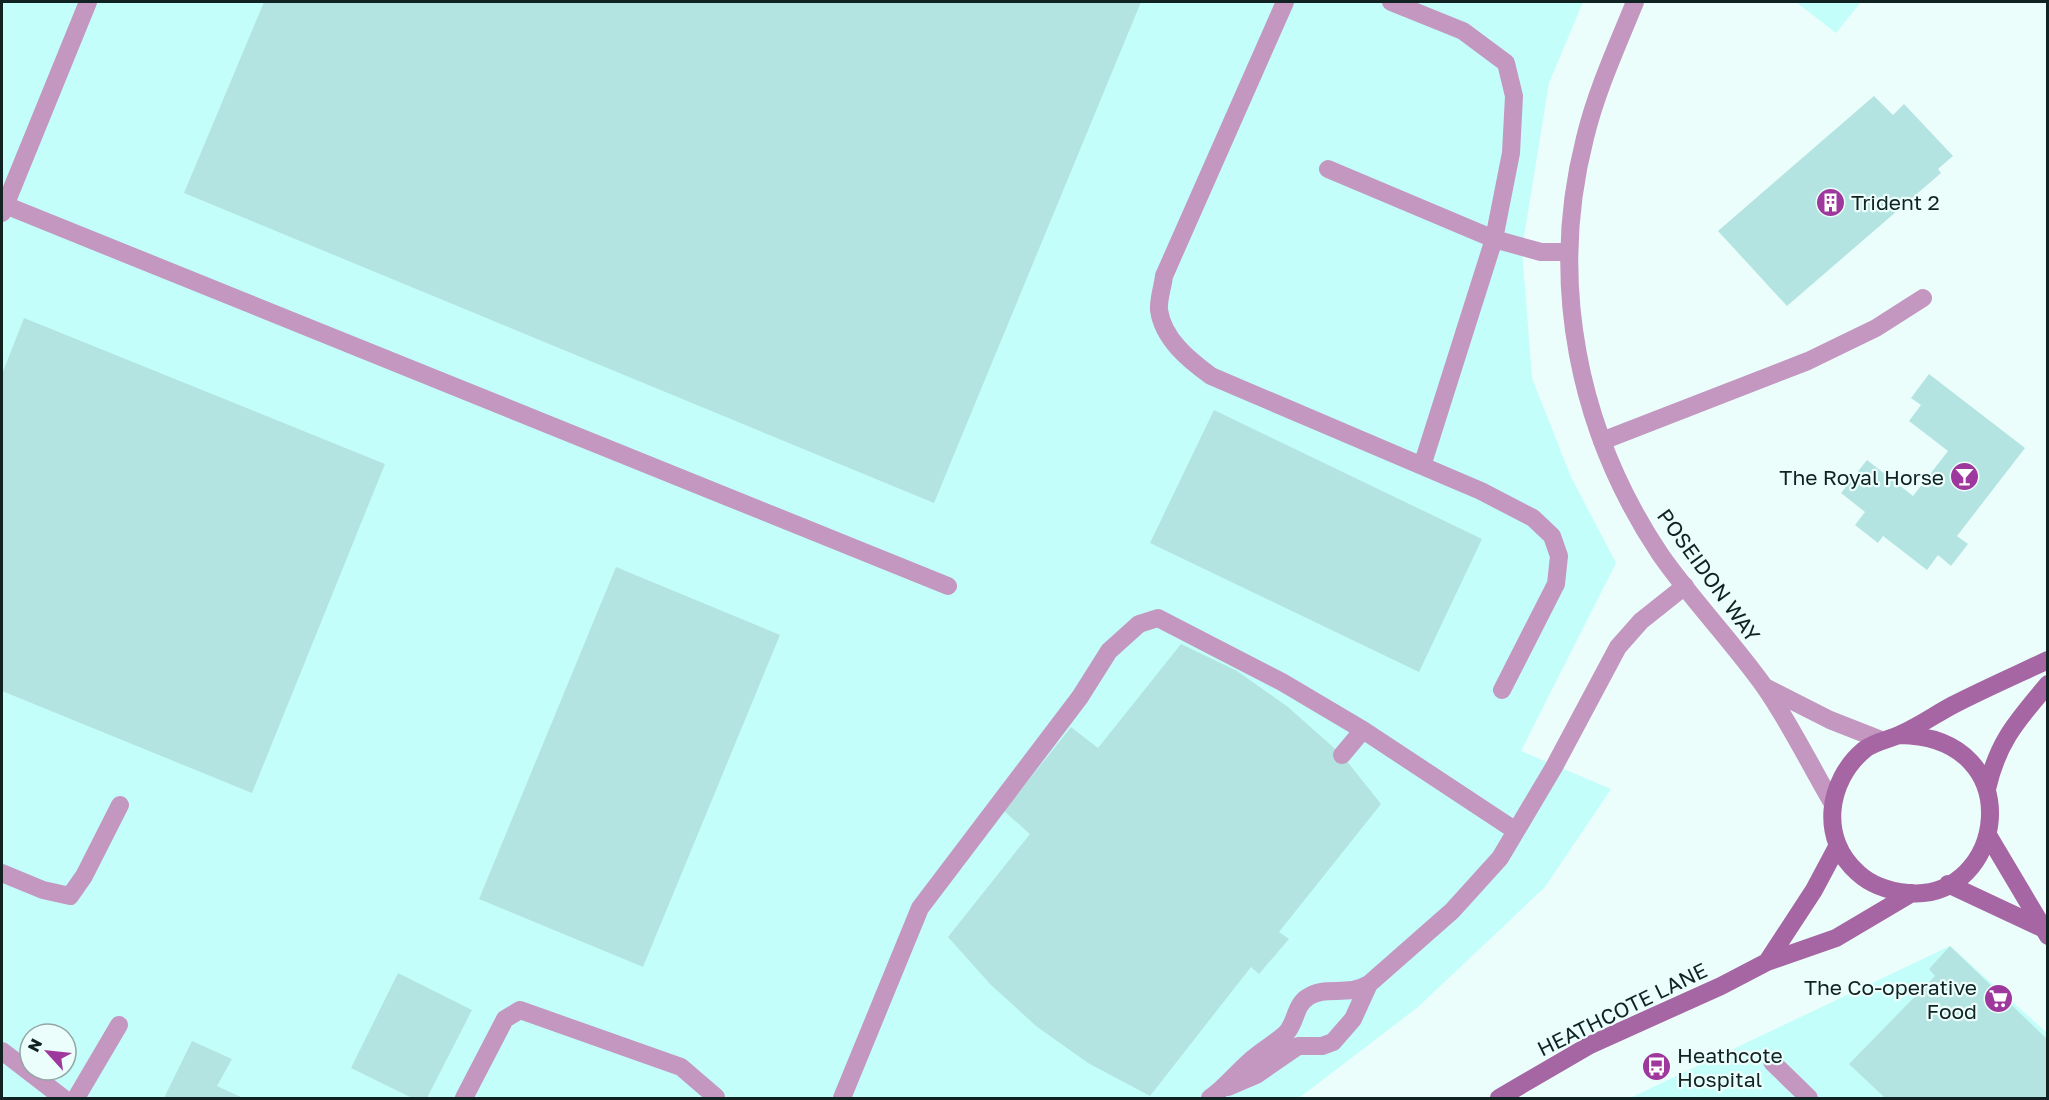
<svg xmlns="http://www.w3.org/2000/svg" width="2049" height="1100" font-family="'Golos Text',sans-serif">
<style>
.built{fill:#c3fefa;fill-rule:evenodd}
.building{fill:#b4e4e1}
.lines{fill:none;stroke-linecap:round;stroke-linejoin:round}
.lane{stroke:#c397c0;stroke-width:18}
.street{stroke:#c397c0;stroke-width:18}
.secondary{stroke:#a666a3;stroke-width:18}
.labels{text-anchor:middle;dominant-baseline:central;stroke-width:4.5;stroke-linejoin:round;paint-order:stroke}
.poi-label{font-size:21px;fill:#102322;stroke:#ebfefc;text-anchor:start}
.street-label{font-size:21px;fill:#102322;stroke:#ebfefc}
</style>
<rect width="100%" height="100%" fill="#ebfefc"/>
<path class="built" d="M 2,2 L 1583,2 L 1549,83 L 1522,249 L 1532,378 L 1571,477 L 1616,563 L 1521,751 L 1611,789 L 1545,887 L 1418,1007 L 1299,1098 L 2,1098 ZM 30,1034 L 66,1034 L 66,1070 L 30,1070 Z
M 1796,2 L 1861,2 L 1836,33 Z
M 1950,946 L 2047,1033 L 2047,1098 L 1630,1098 Z"/>
<path class="building" d="M 264,2 L 1141,2 L 934,503 L 184,193 Z
M 1874,96 L 1893,115 L 1904,104 L 1953,156 L 1938,169 L 1941,173 L 1787,306 L 1718,231 Z
M 24,318 L 385,464 L 252,793 L 2,691 L 2,374 Z
M 1929,374 L 2025,448 L 1957,536 L 1968,544 L 1951,566 L 1938,555 L 1927,570 L 1883,536 L 1878,543 L 1855,525 L 1865,512 L 1841,493 L 1867,460 L 1913,496 L 1948,451 L 1909,421 L 1921,405 L 1911,398 Z
M 1214,410 L 1482,539 L 1419,672 L 1150,543 Z
M 616,567 L 780,635 L 643,967 L 479,899 Z
M 1181,644 L 1237,671 L 1288,707 L 1342,755 L 1381,804 L 1279,932 L 1289,939 L 1259,974 L 1251,967 L 1150,1096 L 1088,1063 L 1036,1026 L 991,985 L 948,937 L 1030,834 L 1004,811 L 1071,727 L 1098,748 Z
M 1950,946 L 2048,1040 L 2048,1098 L 1885,1098 L 1849,1064 L 1935,976 L 1929,969 Z
M 398,973 L 472,1010 L 427,1098 L 412,1098 L 351,1068 Z
M 192,1041 L 232,1059 L 217,1086 L 243,1098 L 164,1098 Z"/>
<g class="lines">
<path class="lane" d="M 1285,2 L 1164,276 C 1163,286 1158,300 1159,310 C 1163,339 1189,360 1211,376 L 1481,491 L 1533,518 L 1552,536 L 1559,556 L 1556,584 L 1502,690
M 1391,2 L 1463,31 L 1506,63 L 1514,96 L 1511,153 L 1494,239 L 1422,466
M 1328,169 L 1494,239 L 1541,252 L 1569,252
M 5,205 L 948,586
M 1602,441 L 1808,361 L 1876,328 L 1923,298
M 1342,755 L 1363,730
M 2,873 L 43,890 L 70,896 L 84,876 L 120,805
M 1772,1062 L 1809,1098
M 1228,1087 L 1256,1075 L 1298,1046 L 1322,1046 L 1333,1042 L 1353,1019 L 1369,984
M 464,1098 L 505,1019 L 520,1010 L 681,1067 L 716,1097
M 842,1098 L 920,908 L 1080,697 L 1109,651 L 1139,624 L 1158,618 L 1282,682 L 1363,730 L 1516,831
M 1210,1098 C 1225,1088 1236,1073 1250,1061 C 1261,1051 1276,1043 1287,1032 C 1296,1022 1295,1005 1308,997 C 1325,985 1348,997 1369,984 L 1452,911 L 1500,858 L 1554,767 L 1618,647 L 1641,621 L 1685,586"/>
<path class="street" d="M 1635,2 C 1617,46 1596,92 1585,138 C 1548,282 1578,431 1660,554 C 1692,600 1732,641 1764,686 C 1790,723 1810,765 1833,804
M 2,213 L 88,2
M 1765,687 L 1830,720 L 1881,740
M 2,1051 L 63,1098
M 76,1098 L 119,1025"/>
<path class="secondary" d="M 1900,735 C 2032,737 2005,902 1908,893 C 1889,891 1872,886 1858,873 C 1819,839 1827,781 1864,750 C 1875,741 1889,740 1901,734 C 1919,726 1936,714 1953,705 C 1984,689 2016,675 2048,660
M 1987,789 C 1998,741 2017,721 2048,684
M 1988,835 L 2048,936
M 1948,884 L 2040,927
M 1767,962 L 1814,890 L 1838,845
M 1499,1098 L 1590,1045 L 1721,986 L 1767,962 L 1836,938 L 1912,893"/>
</g>
<defs>
<symbol id="building-disc" viewBox="-11 -11 22 22"><circle r="9.5" fill="#9e389c" stroke="#ebfefc"/><path d="M-4-6H4V6H1V3H-1V6H-4ZM-2.5-4.3h1.7v1.8h-1.7ZM.8-4.3h1.7v1.8H.8ZM-2.5-1h1.7V.8h-1.7ZM.8-1h1.7V.8H.8Z" fill="#fff"/></symbol>
<symbol id="bar-disc" viewBox="-11 -11 22 22"><circle r="9.5" fill="#9e389c" stroke="#ebfefc"/><path d="M-6-5H6L.8 .8V4.5H3.5V6h-7V4.5H-.8V.8Z" fill="#fff"/></symbol>
<symbol id="supermarket-disc" viewBox="-11 -11 22 22"><circle r="9.5" fill="#9e389c" stroke="#ebfefc"/><path d="M-6-5.5h2.5l.6 2H6L4.5 2H-2.5L-4.4-4H-6ZM-1.5 3.2a1.3 1.3 0 1 0 .1 0ZM3 3.2a1.3 1.3 0 1 0 .1 0Z" fill="#fff"/></symbol>
<symbol id="bus-disc" viewBox="-11 -11 22 22"><circle r="9.5" fill="#9e389c" stroke="#ebfefc"/><path d="M-5-6H5V4H4V6H2V4H-2V6H-4V4H-5ZM-3.5-4V0h7V-4ZM-3.5 1.2v1.5H-2V1.2ZM2 1.2v1.5H3.5V1.2Z" fill="#fff"/></symbol>
</defs>
<g fill-rule="evenodd">
<use href="#building-disc" x="1814" y="186" width="33" height="33"/>
<use href="#bar-disc" x="1948" y="460" width="33" height="33"/>
<use href="#supermarket-disc" x="1982" y="982" width="33" height="33"/>
<use href="#bus-disc" x="1640" y="1050" width="33" height="33"/>
</g>
<g class="labels">
<g class="poi-label">
<text x="1851" y="202">Trident 2</text>
<text x="1944" y="477" text-anchor="end">The Royal Horse</text>
<text x="1977" y="987" text-anchor="end">The Co-operative<tspan x="1977" dy="24">Food</tspan></text>
<text x="1677" y="1055">Heathcote<tspan x="1677" dy="24">Hospital</tspan></text>
</g>
<g class="street-label">
<text transform="translate(1709 575) rotate(54)">POSEIDON WAY</text>
<text transform="translate(1622 1009) rotate(-26)">HEATHCOTE LANE</text>
</g>
</g>
<rect width="2049" height="1100" fill="none" stroke="#102322" stroke-width="6"/>
<g transform="translate(48 1052) rotate(297)"><circle r="28" fill="#ebfefc" stroke="#93a6a5" stroke-width="1.5"/>
<path d="M0-4.5L10 22L0 15L-10 22Z" fill="#9e389c"/>
<text y="-9" font-size="16" font-weight="bold" text-anchor="middle" fill="#102322">N</text>
</g>
</svg>
